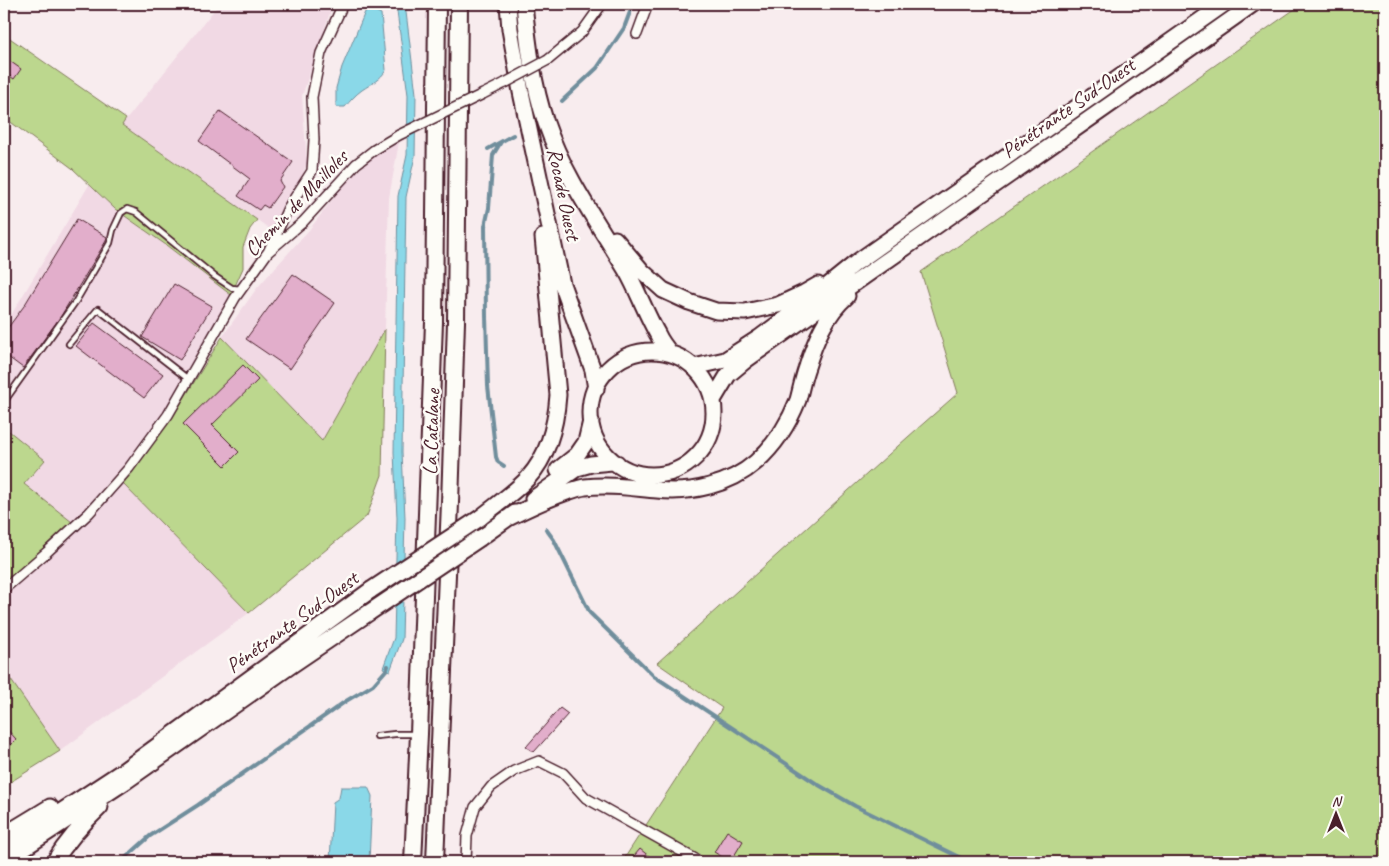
<svg xmlns="http://www.w3.org/2000/svg" width="1389" height="866" font-family="Caveat,sans-serif">
<style>
.built{fill:#f1d9e4}
.green{fill:#bcd78e;stroke:#837b5c}
.water{fill:#8ad8e8;stroke:#708e9c}
.lines{fill:none;stroke-linecap:round;stroke-linejoin:round}
.stream{stroke:#708e9c;stroke-width:4}
.building{fill:#e2aecb;stroke:#4a1f2b}
.service-casing{stroke:#4a1f2b;stroke-width:8}
.minor-casing{stroke:#4a1f2b;stroke-width:12}
.trunk-casing{stroke:#4a1f2b;stroke-width:19}
.motorway-casing{stroke:#4a1f2b;stroke-width:20}
.service{stroke:#fdfcf7;stroke-width:4.5}
.minor{stroke:#fdfcf7;stroke-width:9}
.trunk{stroke:#fdfcf7;stroke-width:15}
.motorway{stroke:#fdfcf7;stroke-width:16}
.minor-bridge-casing{stroke:#4a1f2b;stroke-width:12;stroke-linecap:butt}
.trunk-bridge-casing{stroke:#4a1f2b;stroke-width:19;stroke-linecap:butt}
.minor-bridge{stroke:#fdfcf7;stroke-width:9}
.trunk-bridge{stroke:#fdfcf7;stroke-width:15}
.labels{text-anchor:middle;dominant-baseline:central;stroke-width:5;stroke-linejoin:round;paint-order:stroke}
.street-label{font-size:21px;fill:#4a1f2b;stroke:#fdfcf7}
</style>
<rect width="100%" height="100%" fill="#f8ecee"/>
<filter id="ink" filterUnits="userSpaceOnUse"><feTurbulence type="fractalNoise" baseFrequency=".02" numOctaves="2"/><feDisplacementMap in="SourceGraphic" scale="10" xChannelSelector="R" yChannelSelector="G"/><feConvolveMatrix kernelMatrix="1 2 1 2 8 2 1 2 1" color-interpolation-filters="sRGB"/></filter>
<g filter="url(#ink)">
<path class="built" d="M 219,4 L 333,4 L 302,96 L 307,163 L 300,182 L 270,229 L 122,125 Z
M 399,142 L 389,198 L 385,329 L 322,441 L 222,337 L 257,288 L 309,230 L 345,183 L 378,153 Z
M 89,185 L 115,209 L 166,245 L 231,295 L 164,412 L 125,465 L 115,476 L 249,613 L 60,751 L 4,670 L 4,596 L 78,528 L 24,484 L 45,460 L 4,427 L 4,327 Z"/>
<path class="green" d="M 1302,4 L 1385,4 L 1385,862 L 622,862 L 722,708 L 657,663 L 908,437 L 958,393 L 921,272 Z
M 4,34 L 126,119 L 122,125 L 257,220 L 250,229 L 243,247 L 243,268 L 231,295 L 166,245 L 115,209 L 72,168 L 4,117 Z
M 385,329 L 382,475 L 367,516 L 249,613 L 123,484 L 175,413 L 222,337 L 322,441 Z
M 4,427 L 45,460 L 24,484 L 72,522 L 4,583 Z
M 4,670 L 60,751 L 4,786 Z"/>
<path class="water" d="M 396,4 L 405,4 L 416,94 L 415,156 L 406,197 L 402,452 L 405,518 L 402,639 L 390,671 L 383,668 L 394,638 L 397,518 L 394,452 L 398,196 L 407,155 L 408,95 Z
M 373,10 L 381,14 L 386,70 C 381,79 371,84 362,90 C 355,95 350,101 345,107 L 336,107 L 336,88 L 342,67 L 365,12 Z
M 341,787 L 368,787 L 372,796 L 369,862 L 330,862 L 333,802 L 339,798 Z"/>
<g class="lines">
<path class="stream" d="M 562,101 L 597,68 L 624,28 L 633,4
M 501,142 L 493,155 L 489,208 L 485,226 L 486,316 L 488,386 L 496,457 L 498,462 L 504,466
M 488,149 L 513,135
M 546,529 L 554,540 L 590,613 L 654,676 L 817,784 L 855,806 L 969,862
M 121,862 L 150,836 L 198,805 L 346,701 L 373,685 L 387,669 L 388,666"/>
</g>
<path class="building" d="M 4,57 L 21,69 L 14,79 L 4,72 Z
M 220,111 L 293,162 L 280,181 L 283,187 L 268,208 L 263,205 L 259,210 L 238,196 L 250,179 L 199,141 Z
M 77,219 L 107,237 L 106,241 L 61,316 L 23,368 L 4,354 L 4,333 L 24,306 Z
M 293,274 L 335,303 L 290,369 L 246,339 Z
M 174,284 L 212,306 L 180,360 L 142,337 Z
M 94,323 L 163,374 L 144,398 L 76,346 Z
M 243,365 L 258,380 L 212,425 L 239,452 L 225,466 L 183,424 Z
M 560,708 L 568,714 L 534,752 L 526,747 Z
M 4,726 L 16,739 L 4,751 Z
M 727,831 L 743,841 L 734,856 L 733,855 L 729,861 L 714,852 Z
M 640,849 L 650,857 L 646,862 L 629,862 Z"/>
<g class="lines">
<defs>
<path id="service" d="M 69,344 L 98,309 L 188,379
M 4,402 L 76,301 L 110,243 L 113,230 L 121,213 L 127,209 L 136,212 L 214,276 L 232,288 L 241,289
M 377,736 L 395,734 L 415,734"/>
<path id="minor" d="M 637,34 L 648,4
M 548,60 L 582,32 L 602,4
M 483,94 L 505,83
M 269,250 L 288,208 L 312,171 L 314,140 L 312,97 L 321,53 L 343,4
M 4,589 L 47,552 L 89,513 L 129,468 L 168,415 L 235,298 L 268,252 L 303,222 L 356,164 L 374,150 L 399,135
M 466,862 L 467,836 L 475,807 L 491,787 L 514,771 L 539,761 L 563,773 L 586,798 L 697,860"/>
<path id="trunk" d="M 508,4 L 510,29 L 521,92 L 562,284 L 593,370 L 596,389
M 524,4 C 528,43 533,85 546,123 C 564,176 598,223 626,270 C 638,291 646,314 658,335 C 661,342 666,348 671,354
M 615,239 L 642,271 L 663,290 L 689,302 L 716,311 L 745,312 L 778,305 L 804,293 L 818,285
M590 413a62 62 0 1 1 124 0a62 62 0 1 1-124 0Z
M 694,367 L 725,360 L 759,338 L 810,300 L 857,262 L 1224,4
M 713,400 L 728,375 L 746,360 C 914,240 1085,123 1253,4
M 558,470 L 577,455 L 586,442 L 591,421
M 533,499 L 577,468 L 591,464 L 612,462 L 617,463
M 480,518 C 496,505 514,493 528,478 C 548,456 556,424 558,395 L 543,237
M 508,518 C 528,508 547,499 567,492 C 573,490 579,488 585,487 C 610,484 633,488 657,490 C 690,494 730,485 756,462 C 774,446 789,423 798,400 C 801,389 803,378 807,367 C 815,341 826,314 847,296
M 480,538 L 515,513
M 4,835 L 50,807
M 4,849 L 123,771 L 371,590
M 4,861 L 126,781 L 293,664 L 370,612
M 54,862 C 67,841 82,824 100,807"/>
<path id="motorway" d="M 413,862 L 419,734 L 434,322 L 437,4
M 435,862 L 450,503 L 456,322 L 459,4"/>
</defs>
<use href="#service" class="service-casing"/>
<use href="#minor" class="minor-casing"/>
<use href="#trunk" class="trunk-casing"/>
<use href="#motorway" class="motorway-casing"/>
<use href="#service" class="service"/>
<use href="#minor" class="minor"/>
<use href="#trunk" class="trunk"/>
<use href="#motorway" class="motorway"/>
<defs>
<path id="minor-bridge" d="M 505,83 L 548,60
M 399,135 L 483,94"/>
<path id="trunk-bridge" d="M 371,590 L 480,518
M 370,612 L 480,538"/>
</defs>
<use href="#minor-bridge" class="minor-bridge-casing"/>
<use href="#trunk-bridge" class="trunk-bridge-casing"/>
<use href="#minor-bridge" class="minor-bridge"/>
<use href="#trunk-bridge" class="trunk-bridge"/>
</g>
</g>
<g class="labels">
<g class="street-label">
<text transform="translate(1068 108) rotate(-35)">Pénétrante Sud-Ouest</text>
<text transform="translate(564 194) rotate(78)">Rocade Ouest</text>
<text transform="translate(296 203) rotate(-46)">Chemin de Mailloles</text>
<text transform="translate(431 432) rotate(-88)">La Catalane</text>
<text transform="translate(292 622) rotate(-36)">Pénétrante Sud-Ouest</text>
</g>
</g>
<rect width="1389" height="866" fill="none" stroke="#fdfcf7" stroke-width="20"/>
<rect x="10" y="10" width="1369" height="846" fill="none" stroke="#4a1f2b" stroke-width="2" filter="url(#ink)"/>
<g transform="translate(1336 814)" stroke="#fdfcf7" stroke-width="4" paint-order="stroke">
<path d="M0-4L9 19L0 12L-9 19Z" fill="#4a1f2b"/>
<text y="-8" font-size="14" font-weight="bold" text-anchor="middle" fill="#4a1f2b">N</text>
</g>
</svg>
